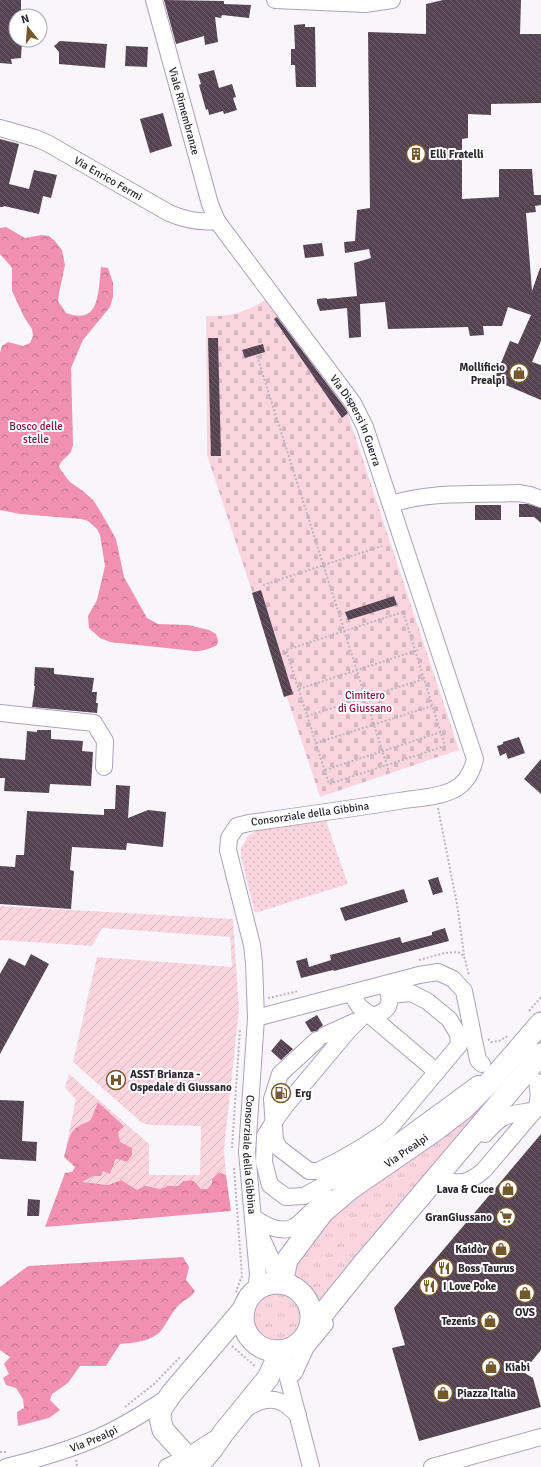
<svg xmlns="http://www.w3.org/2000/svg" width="541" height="1467" font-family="Signika,sans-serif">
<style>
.grass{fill:url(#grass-tufts)}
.forest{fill:url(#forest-crowns)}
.cemetery{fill:url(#cemetery-stones)}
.park{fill:url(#park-dots)}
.garden{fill:url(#garden-furrows)}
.building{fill:url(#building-back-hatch)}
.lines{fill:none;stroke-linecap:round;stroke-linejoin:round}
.minor-casing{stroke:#aca2b9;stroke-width:18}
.major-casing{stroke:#aca2b9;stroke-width:23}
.path{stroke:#b9b6bc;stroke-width:2;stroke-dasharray:2 2;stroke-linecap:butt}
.minor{stroke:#fff;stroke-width:16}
.major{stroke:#fff;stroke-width:21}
.labels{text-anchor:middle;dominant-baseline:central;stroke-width:4;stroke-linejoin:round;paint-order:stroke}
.street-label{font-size:11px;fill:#2b2730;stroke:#fff}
.poi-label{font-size:11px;font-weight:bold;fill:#2b2730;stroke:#fff;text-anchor:start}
.park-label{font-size:11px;fill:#831348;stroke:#fff}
</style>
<defs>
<pattern id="grass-tufts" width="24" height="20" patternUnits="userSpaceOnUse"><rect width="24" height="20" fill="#fad5e0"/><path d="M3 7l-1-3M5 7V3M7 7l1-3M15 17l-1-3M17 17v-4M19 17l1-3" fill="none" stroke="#d6b7c0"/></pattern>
<pattern id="forest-crowns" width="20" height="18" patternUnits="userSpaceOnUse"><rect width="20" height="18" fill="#f091b1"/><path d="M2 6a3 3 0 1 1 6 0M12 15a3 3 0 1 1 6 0" fill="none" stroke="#c37690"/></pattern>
<pattern id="cemetery-stones" width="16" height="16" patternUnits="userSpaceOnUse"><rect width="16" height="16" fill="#fad5e0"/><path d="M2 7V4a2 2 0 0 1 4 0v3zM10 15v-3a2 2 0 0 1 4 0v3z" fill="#d6b7c0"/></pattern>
<pattern id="park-dots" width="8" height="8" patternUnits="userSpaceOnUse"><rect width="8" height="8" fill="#fad5e0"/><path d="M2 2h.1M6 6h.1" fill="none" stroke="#d6b7c0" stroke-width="1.8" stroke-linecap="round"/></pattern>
<pattern id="garden-furrows" width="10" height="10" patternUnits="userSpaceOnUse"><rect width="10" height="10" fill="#fad5e0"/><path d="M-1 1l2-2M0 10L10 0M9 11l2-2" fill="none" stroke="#d6b7c0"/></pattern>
<pattern id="building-back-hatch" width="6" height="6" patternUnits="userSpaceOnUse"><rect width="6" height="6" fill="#554352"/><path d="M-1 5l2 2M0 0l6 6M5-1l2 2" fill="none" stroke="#6a5c68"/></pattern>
</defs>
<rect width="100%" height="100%" fill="#f8f6fb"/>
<path class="grass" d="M 541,1034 L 541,1047 L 324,1299 L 318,1300 L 315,1298 L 308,1287 L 292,1273 L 314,1231 Z
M250 1317a27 27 0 1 1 54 0a27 27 0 1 1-54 0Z"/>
<path class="forest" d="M 6,227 L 25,238 L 42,235 L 49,236 L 55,241 L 62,250 L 65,265 L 59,293 L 58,301 L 66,313 C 101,326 98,290 101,267 L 108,268 L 113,283 L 113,297 L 110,307 L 83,340 L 71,368 L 73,444 L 71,452 L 61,462 L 59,466 L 60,469 L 70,482 L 83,491 L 94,501 L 106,521 L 116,539 L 124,577 L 147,618 L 158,624 L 188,625 L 209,630 L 216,634 L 218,641 L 217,645 C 209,649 203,651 194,651 L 110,642 L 100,638 L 89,628 L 88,616 L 97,600 L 105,566 L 100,535 L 97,529 L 88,521 L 81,519 L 20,514 L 0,510 L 0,353 L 2,346 L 8,342 L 23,346 L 30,343 L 33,336 L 32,329 L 24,317 L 12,291 L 12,268 L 8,263 L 0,254 L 0,228 Z
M 98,1102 L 124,1126 L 132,1148 L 132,1156 L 127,1162 L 116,1159 L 110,1174 L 102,1176 L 96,1183 L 108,1185 L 121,1180 L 160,1189 L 167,1186 L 178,1186 L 183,1181 L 192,1180 L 197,1184 L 201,1189 L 219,1172 L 226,1175 L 231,1211 L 45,1227 L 65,1173 L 72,1172 L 75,1167 L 64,1157 C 70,1136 68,1128 90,1121 Z
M 183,1257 L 189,1267 L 186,1280 L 195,1291 C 191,1298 185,1299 179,1305 C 171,1313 165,1327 159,1333 C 148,1342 132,1343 120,1344 L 106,1366 L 80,1366 L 68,1383 L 52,1394 L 50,1400 L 60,1410 L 49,1418 L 18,1426 L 17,1412 L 24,1408 L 23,1399 L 16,1388 L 6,1385 L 3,1378 L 9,1374 L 4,1364 L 10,1357 L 0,1350 L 0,1287 L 28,1266 Z"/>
<path class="cemetery" d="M 269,297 L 346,409 L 459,750 L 320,797 L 207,455 L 206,316 C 232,317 248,312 269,297 Z"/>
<path class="park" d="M 326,821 L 348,884 L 255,913 L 241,857 L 241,848 L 248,836 L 260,828 Z"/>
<path class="garden" d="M 0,906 L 233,919 L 239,1009 L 224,1150 L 226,1175 L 219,1172 L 212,1177 L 212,1184 L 207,1189 L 201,1189 L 197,1184 L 192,1180 L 183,1181 L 178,1186 L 167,1186 L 160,1189 L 146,1185 L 137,1190 L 121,1180 L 108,1185 L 82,1182 L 93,1176 L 101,1176 L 103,1171 L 110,1174 L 116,1159 L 127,1162 L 132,1156 L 132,1148 L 120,1142 L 118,1132 L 124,1126 L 98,1102 L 90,1121 C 68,1128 70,1136 64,1157 L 76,1099 L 65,1088 L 69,1074 L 149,1144 L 149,1175 L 200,1175 L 201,1126 L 150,1125 L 142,1123 L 73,1062 L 97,957 L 232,967 L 230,937 L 102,928 L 92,946 L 0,940 Z"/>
<path class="building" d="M 0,0 L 21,0 L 21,16 L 16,16 L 16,40 L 22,40 L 21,58 L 11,59 L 12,64 L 0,63 Z
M 164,0 L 224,1 L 224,4 L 251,5 L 249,18 L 222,15 L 221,18 L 215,17 L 218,42 L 205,45 L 204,36 L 176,44 Z
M 443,0 L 521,0 L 520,34 L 541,34 L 541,103 L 491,104 L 491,115 L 468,114 L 468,138 L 462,139 L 462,199 L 499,197 L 499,169 L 532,169 L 534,195 L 541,195 L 541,205 L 535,206 L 536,212 L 526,213 L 532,291 L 540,268 L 541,268 L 541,341 L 532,362 L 541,365 L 541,400 L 494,380 L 510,341 L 518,344 L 531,315 L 508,307 L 502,326 L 483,326 L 484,335 L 470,336 L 468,327 L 388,329 L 385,302 L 360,304 L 361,337 L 349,338 L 347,308 L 320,311 L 317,303 L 317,299 L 327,298 L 327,299 L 357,296 L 354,263 L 371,258 L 369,249 L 345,253 L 344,242 L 355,241 L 357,210 L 370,208 L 368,32 L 426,34 L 426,4 Z
M 305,24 L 305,27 L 315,27 L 316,87 L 296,87 L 295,65 L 291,65 L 291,49 L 295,49 L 294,25 Z
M 60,41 L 107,44 L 105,68 L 59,64 L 59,52 L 54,46 Z
M 126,46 L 148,47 L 147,67 L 125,66 Z
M 214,70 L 219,88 L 232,84 L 236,97 L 233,98 L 237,110 L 224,114 L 223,111 L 209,115 L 208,109 L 206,110 L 199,85 L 201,84 L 198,74 Z
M 163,113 L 172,146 L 150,153 L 140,119 Z
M 0,139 L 19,144 L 9,184 L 29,189 L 34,170 L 57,175 L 51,198 L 43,196 L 39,214 L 4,206 L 3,207 L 0,207 Z
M 322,243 L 324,256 L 305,258 L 303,245 Z
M 277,317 L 345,408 L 348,413 L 342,418 L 274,319 Z
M 208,338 L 218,338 L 221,456 L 211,456 Z
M 263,344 L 265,352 L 245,358 L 242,350 Z
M 519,504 L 528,504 L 541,508 L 541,523 L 534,517 L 519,517 Z
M 475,505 L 501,505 L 501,520 L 475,520 Z
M 261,590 L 293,694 L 284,697 L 252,593 Z
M 394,596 L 397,605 L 348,620 L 345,612 Z
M 35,667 L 54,668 L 54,674 L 94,678 L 92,692 L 97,692 L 96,703 L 98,703 L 97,713 L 32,707 L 35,686 L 34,686 Z
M 37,730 L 51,730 L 51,739 L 83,741 L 82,751 L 93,752 L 91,786 L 50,784 L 49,793 L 4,791 L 5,778 L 0,778 L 0,758 L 25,760 L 27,731 L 37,732 Z
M 519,737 L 525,753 L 508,759 L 506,753 L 500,756 L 497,746 L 503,744 L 503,742 Z
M 541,759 L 541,794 L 524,779 Z
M 116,785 L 130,786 L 128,818 L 148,810 L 166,812 L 163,847 L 127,843 L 126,850 L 72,847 L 70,870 L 74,871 L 71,909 L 0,904 L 0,866 L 15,867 L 16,855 L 24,855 L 27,811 L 104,815 L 104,809 L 115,809 Z
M 438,877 L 443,892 L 433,895 L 428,880 Z
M 404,889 L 408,902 L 345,921 L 340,908 Z
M 445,928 L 449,941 L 334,971 L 333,970 L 301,978 L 296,961 L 307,958 L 309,967 L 331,960 L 330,955 L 400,937 L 402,943 L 432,935 L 432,932 Z
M 31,954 L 49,964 L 0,1054 L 0,974 L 9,958 L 25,966 Z
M 317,1015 L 323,1025 L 317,1031 L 311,1032 L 305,1022 Z
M 281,1039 L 293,1049 L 281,1060 L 271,1051 Z
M 0,1100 L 24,1101 L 22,1141 L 37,1142 L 36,1161 L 0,1159 Z
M 541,1134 L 541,1350 L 523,1372 L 533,1378 L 541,1407 L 419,1441 L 392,1348 L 405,1345 L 394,1308 Z
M 28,1199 L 40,1200 L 39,1216 L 27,1216 Z"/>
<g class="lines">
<defs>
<g id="minor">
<path id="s1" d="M 154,0 L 210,204 L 217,221 L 353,403 L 365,427 L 475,759 C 472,772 466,784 453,790 C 437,798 416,798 399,801 C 349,809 299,816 249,823 L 237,826 L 229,838 L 228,850 L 252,945 L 254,963 L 256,1018 L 247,1152 L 258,1275 L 256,1290"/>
<path d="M 275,0 L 365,4 L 392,0"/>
<path id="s2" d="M 0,128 L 35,138 L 47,143 L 169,213 C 185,220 199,223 217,221"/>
<path d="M 391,504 C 431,491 476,495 518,493 L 530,495 L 541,499"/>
<path d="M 0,713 L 94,723 L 105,741 L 104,767"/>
<path d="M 351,993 L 359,1006 L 437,1072"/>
<path d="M 367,1012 L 348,1031 L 286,1105 L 273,1123 L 265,1136 L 264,1162 L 270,1185 L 286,1197 L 304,1196 L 392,1147 L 478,1084"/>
<path d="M 371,1016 C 390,1012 393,1003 386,986"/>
<path d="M 256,1018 L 419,975 L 438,972 L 453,979 L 464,991 L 478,1060 L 482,1064"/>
<path d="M 325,1035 L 354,1022"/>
<path d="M 317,1040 L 280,1074 L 272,1099 L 275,1140 L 279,1148 L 309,1171 L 318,1171 L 338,1161 L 364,1146 L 388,1130 L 459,1045 L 458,1034 L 449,1019 L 427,1001 L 411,993 L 390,995"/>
<path d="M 485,1134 C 505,1111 508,1116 535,1110 L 537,1108"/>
<path d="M 441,1180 C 461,1184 468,1184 484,1170 L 535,1110 C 540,1100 539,1093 537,1082"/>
<path d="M 253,1217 C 264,1225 280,1234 294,1227 C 302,1222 319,1204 326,1197"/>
<path d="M 258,1230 L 272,1261 L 277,1282"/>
<path d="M 281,1351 L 311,1467"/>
<path d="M 294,1373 L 306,1347 L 325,1324"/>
<path d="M 245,1409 C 256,1402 271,1396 283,1403 C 289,1406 293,1411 298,1415"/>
<path id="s3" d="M 6,1467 C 38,1459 70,1450 99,1437 C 124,1426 146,1412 168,1397"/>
<path d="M 167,1467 L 184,1459 L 213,1440"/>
<path d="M 432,1467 L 541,1437"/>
</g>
<g id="major">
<circle cx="277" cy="1317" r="34"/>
<path id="s4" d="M 282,1283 L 287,1260 L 323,1212 L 350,1189 L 437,1129 L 463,1109 L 488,1084 L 541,1023"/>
<path d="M 309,1331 L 363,1264 L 541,1054"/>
<path d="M 185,1467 L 182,1451 L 163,1430 L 160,1418 L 161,1409 L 172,1393 L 242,1311 L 245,1306"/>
<path d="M 197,1467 L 213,1448 L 224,1432 L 268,1378 L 275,1363 L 277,1351"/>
</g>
</defs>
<use href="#minor" class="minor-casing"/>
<use href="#major" class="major-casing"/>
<path class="path" d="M 257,356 L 389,772
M 263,585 L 382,546
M 403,612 L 445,746 L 329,784 L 286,650 Z
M 299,689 L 418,650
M 307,716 L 424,679
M 316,743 L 432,706
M 325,770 L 441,732
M 438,808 L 457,904 L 464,955
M 419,960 L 445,953 L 458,952 L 464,956 L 469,975
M 268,998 L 299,991
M 529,1011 L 541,997
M 488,1039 L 491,1042 L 499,1041 L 508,1036
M 232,1148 L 240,1029
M 234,1168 L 242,1276 L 236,1292
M 232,1346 L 256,1367
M 125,1407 L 154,1384 L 181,1356
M 0,1452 L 7,1452
M 76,1460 L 77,1467"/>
<use href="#minor" class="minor"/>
<use href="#major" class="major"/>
</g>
<defs>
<symbol id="building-ring" viewBox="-11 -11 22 22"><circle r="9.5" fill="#fff" stroke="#74592b" stroke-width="1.5"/><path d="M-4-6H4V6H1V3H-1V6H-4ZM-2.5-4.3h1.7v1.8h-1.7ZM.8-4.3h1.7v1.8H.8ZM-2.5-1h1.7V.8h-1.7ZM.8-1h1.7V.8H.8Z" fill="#74592b"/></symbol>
<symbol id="shop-ring" viewBox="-11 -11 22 22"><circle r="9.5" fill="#fff" stroke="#74592b" stroke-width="1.5"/><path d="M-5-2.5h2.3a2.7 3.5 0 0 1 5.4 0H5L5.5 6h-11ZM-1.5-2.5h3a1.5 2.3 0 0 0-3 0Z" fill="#74592b"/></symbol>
<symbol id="hospital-ring" viewBox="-11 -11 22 22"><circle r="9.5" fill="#fff" stroke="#74592b" stroke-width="1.5"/><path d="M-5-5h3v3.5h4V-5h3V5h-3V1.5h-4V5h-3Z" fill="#74592b"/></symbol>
<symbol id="fuel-ring" viewBox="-11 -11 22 22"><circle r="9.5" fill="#fff" stroke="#74592b" stroke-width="1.5"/><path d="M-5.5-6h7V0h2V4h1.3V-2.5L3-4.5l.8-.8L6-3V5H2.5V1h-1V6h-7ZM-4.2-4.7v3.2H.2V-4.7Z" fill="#74592b"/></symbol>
<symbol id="supermarket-ring" viewBox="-11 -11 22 22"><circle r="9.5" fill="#fff" stroke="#74592b" stroke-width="1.5"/><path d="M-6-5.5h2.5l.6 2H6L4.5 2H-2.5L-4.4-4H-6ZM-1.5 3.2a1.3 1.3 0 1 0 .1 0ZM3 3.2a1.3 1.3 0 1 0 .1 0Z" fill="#74592b"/></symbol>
<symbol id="restaurant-ring" viewBox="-11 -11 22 22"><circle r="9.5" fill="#fff" stroke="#74592b" stroke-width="1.5"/><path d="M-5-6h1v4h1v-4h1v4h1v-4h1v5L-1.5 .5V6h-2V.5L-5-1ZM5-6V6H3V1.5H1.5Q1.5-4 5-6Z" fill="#74592b"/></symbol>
</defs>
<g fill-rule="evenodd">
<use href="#building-ring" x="405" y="143" width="22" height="22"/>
<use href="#shop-ring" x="508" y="362" width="22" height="22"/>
<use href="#hospital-ring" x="105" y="1069" width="22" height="22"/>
<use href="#fuel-ring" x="270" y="1082" width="22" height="22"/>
<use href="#shop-ring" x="497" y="1178" width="22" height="22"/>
<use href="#supermarket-ring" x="495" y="1206" width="22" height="22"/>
<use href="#shop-ring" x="490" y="1238" width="22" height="22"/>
<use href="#restaurant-ring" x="433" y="1257" width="22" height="22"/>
<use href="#restaurant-ring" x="418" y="1275" width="22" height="22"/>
<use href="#shop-ring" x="514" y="1282" width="22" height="22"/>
<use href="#shop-ring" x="479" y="1310" width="22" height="22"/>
<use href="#shop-ring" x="480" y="1356" width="22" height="22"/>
<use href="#shop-ring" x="432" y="1382" width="22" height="22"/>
</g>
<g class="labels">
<g class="street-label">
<text stroke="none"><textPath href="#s1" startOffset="115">Viale Rimembranze</textPath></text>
<text stroke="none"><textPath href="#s2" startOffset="120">Via Enrico Fermi</textPath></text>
<text stroke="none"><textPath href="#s1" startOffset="474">Via Dispersi in Guerra</textPath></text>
<text transform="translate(310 814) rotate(-8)">Consorziale della Gibbina</text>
<text stroke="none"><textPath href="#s4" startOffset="187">Via Prealpi</textPath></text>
<text stroke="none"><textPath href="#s1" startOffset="1427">Consorziale della Gibbina</textPath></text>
<text stroke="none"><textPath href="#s3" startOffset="92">Via Prealpi</textPath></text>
</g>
<g class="poi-label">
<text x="430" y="154">Elli Fratelli</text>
<text x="505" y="367" text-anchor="end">Mollificio<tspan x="505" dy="13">Prealpi</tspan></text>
<text x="130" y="1074">ASST Brianza -<tspan x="130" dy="13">Ospedale di Giussano</tspan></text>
<text x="295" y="1093">Erg</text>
<text x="494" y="1189" text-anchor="end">Lava &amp; Cuce</text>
<text x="492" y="1217" text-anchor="end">GranGiussano</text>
<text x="487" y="1249" text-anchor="end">Kaidòr</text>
<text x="458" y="1268">Boss Taurus</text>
<text x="443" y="1286">I Love Poke</text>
<text x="525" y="1312" text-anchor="middle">OVS</text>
<text x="476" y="1321" text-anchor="end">Tezenis</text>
<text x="505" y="1367">Kiabi</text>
<text x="457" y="1393">Piazza Italia</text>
</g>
<g class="park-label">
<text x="36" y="426">Bosco delle<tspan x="36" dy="13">stelle</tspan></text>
<text x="365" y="695">Cimitero<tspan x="365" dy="13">di Giussano</tspan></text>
</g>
</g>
<g transform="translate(28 28) rotate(343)"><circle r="19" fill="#ffffff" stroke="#aaa9ac"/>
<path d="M0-3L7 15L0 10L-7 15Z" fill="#74592b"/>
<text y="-6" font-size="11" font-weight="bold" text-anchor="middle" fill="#2b2730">N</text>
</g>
</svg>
